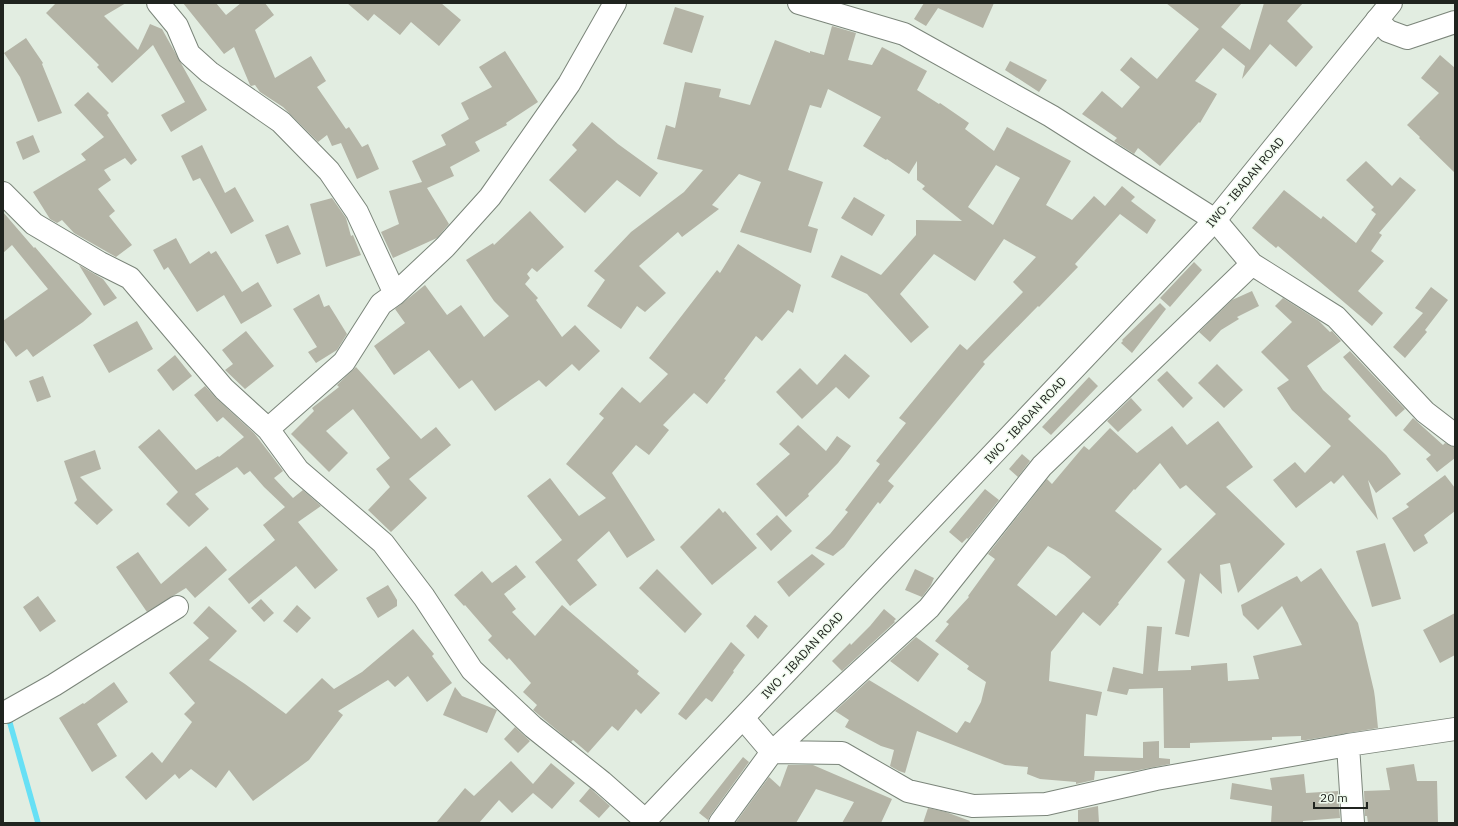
<svg xmlns="http://www.w3.org/2000/svg" width="1458" height="826" font-family="'IBM Plex Sans',sans-serif">
<style>
.lines{fill:none;stroke-linecap:round;stroke-linejoin:round}
.stream{stroke:#67e0f5;stroke-width:5.5}
.building{fill:#b4b4a6;fill-rule:evenodd}
.minor-casing{stroke:#7b857a;stroke-width:24}
.major-casing{stroke:#7b857a;stroke-width:24}
.minor{stroke:#fff;stroke-width:22}
.major{stroke:#fff;stroke-width:22}
.labels{text-anchor:middle;dominant-baseline:central;stroke-width:3;stroke-linejoin:round;paint-order:stroke}
.street-label{font-size:12px;fill:#20241f;stroke:#f0fbee}
</style>
<rect width="100%" height="100%" fill="#e2ede1"/>
<g class="lines">
<path class="stream" d="M 8,716 L 38,823"/>
</g>
<path class="building" d="M 56,3 L 126,3 L 104,16 L 138,50 L 150,24 L 162,29 L 207,110 L 171,132 L 161,115 L 185,102 L 153,45 L 112,83 L 97,67 L 99,65 L 46,13 Z
M 183,3 L 216,3 L 226,15 L 241,3 L 265,3 L 274,15 L 255,30 L 275,78 L 311,56 L 326,81 L 317,87 L 346,129 L 349,127 L 362,147 L 368,144 L 379,169 L 357,179 L 341,143 L 332,146 L 327,135 L 318,142 L 283,107 L 260,92 L 255,85 L 251,86 L 250,85 L 234,47 L 224,54 Z
M 347,3 L 441,3 L 461,20 L 439,46 L 411,22 L 400,35 L 374,14 L 368,21 Z
M 924,3 L 994,3 L 983,28 L 938,8 L 926,26 L 914,19 Z
M 1166,3 L 1242,3 L 1221,27 L 1250,50 L 1264,3 L 1303,3 L 1287,21 L 1313,47 L 1296,67 L 1270,44 L 1242,79 L 1245,66 L 1223,48 L 1195,81 L 1217,94 L 1200,123 L 1199,122 L 1160,166 L 1138,148 L 1134,154 L 1114,141 L 1117,138 L 1082,114 L 1102,91 L 1122,108 L 1140,87 L 1120,70 L 1131,57 L 1157,79 L 1199,29 Z
M 675,7 L 704,16 L 692,53 L 663,44 Z
M 832,26 L 856,33 L 848,60 L 872,65 L 882,47 L 927,71 L 917,90 L 939,104 L 940,103 L 969,123 L 965,129 L 994,151 L 1007,127 L 1071,161 L 1046,205 L 1072,220 L 1094,196 L 1105,206 L 1122,186 L 1135,197 L 1131,201 L 1156,220 L 1147,234 L 1120,214 L 1075,264 L 1078,267 L 1039,307 L 1038,306 L 983,362 L 985,364 L 888,481 L 894,486 L 880,504 L 878,502 L 844,547 L 833,556 L 815,548 L 830,534 L 848,512 L 845,510 L 880,464 L 876,461 L 906,423 L 899,418 L 960,344 L 967,350 L 1023,292 L 1013,282 L 1036,257 L 1004,239 L 975,281 L 934,254 L 900,294 L 929,327 L 911,343 L 867,294 L 831,277 L 841,255 L 881,275 L 916,235 L 916,220 L 962,221 L 922,189 L 925,186 L 917,180 L 917,161 L 909,174 L 887,159 L 886,160 L 863,146 L 881,117 L 828,89 L 821,108 L 810,105 L 788,170 L 823,182 L 808,226 L 818,229 L 811,253 L 740,232 L 761,182 L 739,174 L 712,205 L 719,209 L 682,237 L 678,232 L 639,266 L 666,293 L 645,312 L 637,306 L 621,329 L 587,306 L 605,280 L 594,271 L 631,232 L 684,192 L 703,170 L 657,159 L 666,125 L 675,128 L 685,82 L 721,89 L 719,97 L 750,105 L 775,40 L 810,53 L 810,51 L 824,55 ZM 996,165 L 1020,178 L 993,225 L 968,207 Z
M 26,38 L 43,63 L 42,64 L 62,113 L 38,122 L 20,77 L 4,53 Z
M 505,51 L 538,102 L 506,123 L 507,125 L 475,142 L 480,151 L 450,167 L 454,176 L 427,188 L 449,224 L 437,238 L 393,258 L 381,232 L 399,224 L 389,191 L 422,182 L 412,161 L 446,145 L 441,135 L 469,119 L 461,103 L 492,87 L 479,67 Z
M 1440,55 L 1455,68 L 1455,173 L 1419,138 L 1420,137 L 1407,125 L 1439,93 L 1421,78 Z
M 1010,61 L 1047,80 L 1039,92 L 1005,70 Z
M 88,92 L 109,113 L 107,115 L 137,160 L 131,165 L 125,158 L 104,170 L 111,180 L 98,189 L 115,211 L 109,216 L 132,245 L 116,257 L 74,233 L 62,220 L 57,223 L 50,219 L 33,192 L 86,160 L 81,154 L 104,137 L 74,105 Z
M 592,122 L 618,144 L 658,173 L 640,197 L 617,180 L 585,213 L 549,180 L 577,150 L 572,145 Z
M 33,135 L 40,152 L 23,160 L 16,142 Z
M 202,145 L 225,193 L 235,187 L 254,221 L 231,234 L 200,178 L 193,181 L 181,156 Z
M 1366,161 L 1392,186 L 1400,177 L 1416,190 L 1379,233 L 1382,235 L 1371,251 L 1384,261 L 1358,291 L 1383,313 L 1372,326 L 1278,246 L 1276,248 L 1252,228 L 1284,190 L 1321,219 L 1323,216 L 1356,243 L 1376,214 L 1371,210 L 1374,207 L 1346,180 Z
M 854,197 L 885,215 L 872,236 L 841,218 Z
M 332,198 L 346,218 L 351,236 L 353,235 L 361,255 L 326,267 L 310,204 Z
M 530,211 L 564,247 L 537,272 L 532,268 L 527,274 L 530,278 L 525,284 L 538,298 L 536,300 L 562,337 L 575,325 L 600,351 L 579,371 L 572,364 L 546,387 L 539,380 L 495,411 L 472,380 L 459,389 L 429,350 L 394,375 L 374,346 L 405,323 L 395,309 L 425,285 L 447,315 L 461,305 L 484,337 L 509,316 L 494,301 L 466,260 L 493,243 L 494,245 Z
M 3,212 L 34,248 L 35,247 L 92,314 L 83,322 L 33,357 L 27,349 L 16,357 L 3,339 L 3,321 L 48,289 L 12,245 L 3,253 Z
M 288,225 L 301,254 L 277,264 L 265,235 Z
M 176,238 L 190,264 L 209,251 L 211,254 L 216,251 L 242,292 L 258,282 L 272,306 L 241,324 L 224,295 L 197,312 L 168,267 L 164,270 L 153,250 Z
M 738,244 L 801,285 L 793,313 L 788,310 L 762,341 L 756,336 L 724,379 L 726,380 L 707,404 L 694,393 L 663,425 L 669,430 L 649,455 L 636,445 L 612,473 L 655,540 L 627,558 L 609,531 L 577,560 L 597,585 L 570,606 L 535,562 L 562,540 L 527,496 L 550,478 L 579,516 L 606,498 L 566,464 L 604,418 L 599,414 L 622,387 L 640,403 L 668,374 L 649,358 L 717,270 L 720,273 Z
M 1194,262 L 1202,270 L 1170,307 L 1160,298 Z
M 79,265 L 103,279 L 117,298 L 104,306 Z
M 1431,287 L 1448,300 L 1425,330 L 1427,332 L 1405,358 L 1393,347 L 1423,313 L 1415,308 Z
M 1252,291 L 1259,306 L 1237,317 L 1239,319 L 1221,330 L 1210,342 L 1199,332 L 1232,300 Z
M 319,294 L 324,307 L 329,305 L 347,334 L 337,350 L 316,363 L 308,352 L 317,347 L 293,309 Z
M 1283,298 L 1319,321 L 1330,332 L 1332,331 L 1341,341 L 1307,366 L 1323,390 L 1351,416 L 1348,419 L 1386,455 L 1401,474 L 1376,493 L 1368,480 L 1378,520 L 1343,475 L 1334,484 L 1331,481 L 1296,508 L 1273,480 L 1295,462 L 1305,473 L 1331,446 L 1292,410 L 1277,388 L 1289,380 L 1261,352 L 1292,322 L 1275,306 Z
M 1160,303 L 1166,309 L 1132,353 L 1121,343 L 1123,341 L 1122,340 Z
M 137,321 L 153,349 L 109,373 L 93,345 Z
M 246,331 L 274,366 L 245,389 L 225,370 L 233,364 L 222,350 Z
M 1350,351 L 1405,409 L 1396,417 L 1343,357 Z
M 845,354 L 870,376 L 849,399 L 836,387 L 802,419 L 776,392 L 800,368 L 817,385 Z
M 175,355 L 192,376 L 173,391 L 157,370 Z
M 1217,364 L 1243,390 L 1224,408 L 1198,383 Z
M 356,367 L 421,439 L 436,427 L 451,445 L 409,479 L 427,498 L 391,532 L 368,510 L 390,487 L 376,469 L 390,458 L 353,409 L 326,431 L 348,453 L 329,472 L 291,434 L 314,411 L 312,408 L 339,387 L 337,385 Z
M 1167,371 L 1193,398 L 1183,408 L 1157,380 Z
M 43,376 L 51,397 L 37,402 L 29,381 Z
M 1089,377 L 1098,386 L 1051,435 L 1042,427 Z
M 205,386 L 216,398 L 254,433 L 271,455 L 283,471 L 274,478 L 293,498 L 303,490 L 321,506 L 298,522 L 338,570 L 315,589 L 296,566 L 249,604 L 228,579 L 275,540 L 263,525 L 285,507 L 264,487 L 250,471 L 244,475 L 237,467 L 195,494 L 209,509 L 189,527 L 166,504 L 178,492 L 138,447 L 159,429 L 196,470 L 218,456 L 219,457 L 244,437 L 223,417 L 217,422 L 194,395 Z
M 1131,398 L 1142,410 L 1118,432 L 1107,421 Z
M 1413,418 L 1443,445 L 1445,443 L 1455,447 L 1455,458 L 1437,472 L 1426,459 L 1431,455 L 1403,430 Z
M 1218,421 L 1253,467 L 1226,487 L 1285,544 L 1238,593 L 1230,563 L 1220,565 L 1222,594 L 1200,573 L 1189,637 L 1175,634 L 1185,580 L 1167,562 L 1216,514 L 1186,485 L 1180,489 L 1160,463 L 1135,490 L 1134,489 L 1115,511 L 1162,549 L 1118,603 L 1119,604 L 1100,626 L 1083,612 L 1051,652 L 1049,681 L 1102,692 L 1097,716 L 1086,714 L 1084,756 L 1143,758 L 1143,742 L 1159,741 L 1159,758 L 1170,759 L 1170,764 L 1134,771 L 1095,771 L 1094,780 L 1076,784 L 1076,782 L 1040,779 L 1027,774 L 1028,767 L 1005,765 L 917,731 L 905,773 L 899,771 L 890,766 L 894,750 L 881,746 L 845,727 L 849,720 L 835,711 L 869,680 L 957,733 L 965,721 L 970,723 L 981,702 L 986,682 L 967,669 L 969,666 L 935,641 L 949,624 L 946,622 L 969,597 L 968,596 L 995,559 L 988,554 L 1047,479 L 1052,484 L 1084,446 L 1089,450 L 1110,428 L 1137,453 L 1172,426 L 1187,445 ZM 1048,546 L 1064,555 L 1091,577 L 1056,616 L 1017,585 Z
M 798,425 L 826,451 L 837,436 L 851,446 L 838,463 L 808,494 L 809,496 L 786,517 L 756,484 L 790,454 L 779,444 Z
M 95,450 L 101,469 L 80,477 L 113,510 L 97,525 L 74,503 L 77,500 L 64,461 Z
M 1022,454 L 1030,461 L 1018,477 L 1009,469 Z
M 1445,475 L 1455,488 L 1455,511 L 1424,535 L 1428,543 L 1414,552 L 1392,518 L 1409,507 L 1406,504 Z
M 985,489 L 999,500 L 968,539 L 967,538 L 962,543 L 949,532 Z
M 719,508 L 723,513 L 725,511 L 757,548 L 712,585 L 680,547 Z
M 777,515 L 792,531 L 771,551 L 756,534 Z
M 1385,543 L 1401,599 L 1372,607 L 1356,551 Z
M 206,546 L 227,570 L 195,598 L 186,588 L 147,612 L 116,567 L 138,552 L 161,584 Z
M 812,554 L 825,564 L 789,597 L 777,582 Z
M 516,565 L 526,577 L 504,594 L 516,609 L 512,612 L 535,636 L 562,605 L 639,671 L 637,674 L 660,693 L 641,714 L 636,709 L 618,731 L 612,726 L 588,753 L 573,740 L 571,742 L 533,710 L 537,705 L 523,692 L 531,683 L 509,658 L 507,660 L 488,640 L 492,636 L 465,605 L 464,606 L 454,595 L 482,571 L 492,583 Z
M 1321,568 L 1358,623 L 1374,691 L 1375,698 L 1373,699 L 1375,698 L 1378,728 L 1306,740 L 1301,740 L 1301,736 L 1272,737 L 1272,740 L 1190,743 L 1190,748 L 1164,748 L 1163,688 L 1129,689 L 1127,695 L 1107,691 L 1113,667 L 1143,674 L 1147,626 L 1162,627 L 1158,671 L 1191,670 L 1191,666 L 1227,663 L 1228,681 L 1259,679 L 1253,656 L 1302,645 L 1282,606 L 1258,630 L 1243,615 L 1241,605 L 1297,576 L 1301,582 Z
M 657,569 L 702,614 L 685,633 L 639,588 Z
M 915,569 L 934,578 L 931,585 L 922,597 L 905,590 Z
M 388,585 L 397,600 L 397,606 L 378,618 L 366,598 Z
M 38,596 L 56,621 L 40,632 L 23,607 Z
M 261,599 L 274,613 L 264,622 L 251,608 Z
M 297,605 L 311,618 L 297,633 L 283,621 Z
M 209,606 L 237,631 L 209,660 L 245,684 L 286,714 L 322,678 L 334,689 L 362,672 L 413,629 L 434,654 L 432,656 L 452,683 L 427,702 L 408,676 L 395,687 L 388,680 L 338,711 L 343,715 L 309,760 L 253,801 L 229,770 L 216,788 L 191,769 L 179,779 L 175,774 L 146,800 L 125,777 L 152,752 L 162,763 L 192,722 L 184,714 L 195,703 L 169,673 L 209,638 L 193,623 Z
M 884,609 L 896,619 L 894,621 L 895,622 L 842,671 L 832,661 L 850,643 L 851,645 L 870,626 Z
M 1455,613 L 1455,655 L 1440,663 L 1423,630 Z
M 755,615 L 768,626 L 758,639 L 746,626 Z
M 916,637 L 939,654 L 918,682 L 890,661 Z
M 731,642 L 745,655 L 733,671 L 734,672 L 712,702 L 706,698 L 686,720 L 678,714 Z
M 114,682 L 128,702 L 97,724 L 117,756 L 92,772 L 59,718 L 83,703 L 84,704 Z
M 455,687 L 462,696 L 497,710 L 487,733 L 443,715 Z
M 515,727 L 530,741 L 518,753 L 504,739 Z
M 743,757 L 749,762 L 710,816 L 708,820 L 699,813 Z
M 511,761 L 533,784 L 551,763 L 575,783 L 552,809 L 533,793 L 512,813 L 499,800 L 479,823 L 436,823 L 465,788 L 474,796 Z
M 1414,764 L 1417,781 L 1437,781 L 1438,823 L 1368,823 L 1367,816 L 1365,816 L 1364,791 L 1390,790 L 1386,768 Z
M 788,765 L 813,765 L 892,799 L 881,823 L 842,823 L 854,802 L 816,789 L 796,823 L 736,822 L 769,777 L 780,787 Z
M 1304,774 L 1306,793 L 1338,791 L 1340,818 L 1303,821 L 1303,823 L 1271,823 L 1272,806 L 1230,799 L 1232,783 L 1272,790 L 1270,778 Z
M 590,788 L 610,806 L 599,818 L 579,801 Z
M 1098,806 L 1099,823 L 1078,823 L 1078,810 Z
M 928,808 L 946,812 L 970,821 L 969,823 L 923,823 Z"/>
<g class="lines">
<defs>
<path id="minor" d="M 158,3 L 177,26 L 189,54 L 209,72 L 281,122 L 329,171 L 357,212 L 395,294
M 799,3 L 904,34 L 1051,116 L 1215,220 L 1252,264 L 1336,317 L 1425,412 L 1455,435
M 1377,20 L 1388,31 L 1407,38 L 1455,22
M 3,193 L 34,224 L 100,263 L 130,278 L 224,389 L 268,429 L 298,470 L 383,543 L 424,597 L 472,670 L 533,727 L 602,782 L 645,820
M 268,429 L 344,362 L 381,304 L 395,294 L 445,247 L 490,197 L 569,84 L 615,3
M 3,712 L 6,712 L 54,685 L 177,607
M 743,718 L 772,752 L 842,753 L 908,791 L 973,806 L 1046,804 L 1156,779 L 1348,745 L 1455,729
M 1348,745 L 1353,823
M 720,823 L 772,752 L 929,608 L 1042,466 L 1252,264"/>
<path id="major" d="M 643,823 L 1215,220 L 1391,3"/>
</defs>
<use href="#minor" class="minor-casing"/>
<use href="#major" class="major-casing"/>
<use href="#minor" class="minor"/>
<use href="#major" class="major"/>
</g>
<g class="labels">
<g class="street-label">
<text transform="translate(1245 182) rotate(-50)">IWO - IBADAN ROAD</text>
<text transform="translate(1025 420) rotate(-47)">IWO - IBADAN ROAD</text>
<text transform="translate(802 655) rotate(-47)">IWO - IBADAN ROAD</text>
</g>
</g>
<rect width="1458" height="826" fill="none" stroke="#20241f" stroke-width="8"/>
<path d="M1314 802v6h53v-6" fill="none" stroke="#20241f" stroke-width="2"/>
<text x="1320" y="802" font-size="12" fill="#20241f" stroke="#f0fbee" stroke-width="3" paint-order="stroke">20 m</text>
</svg>
